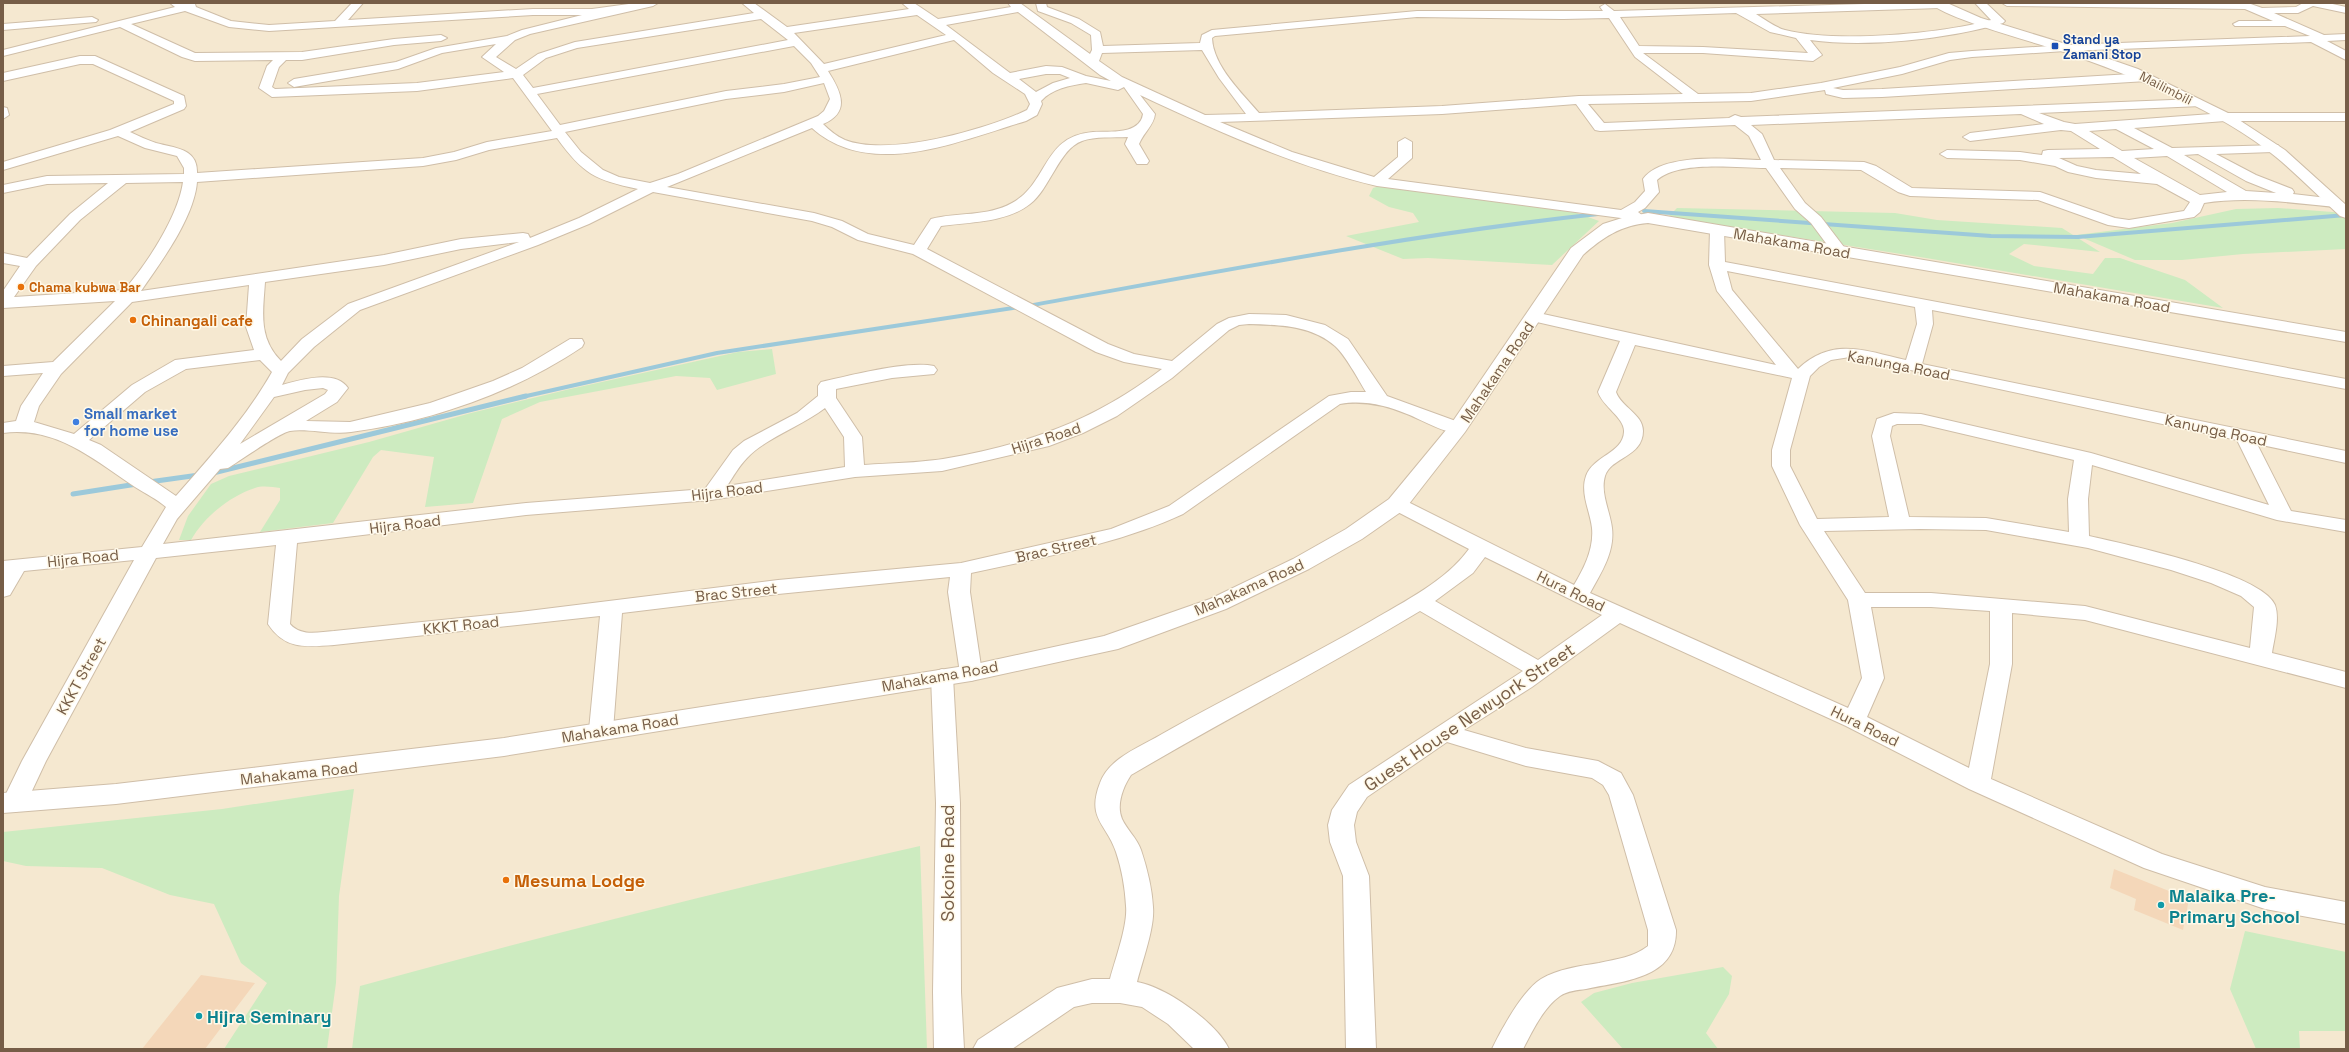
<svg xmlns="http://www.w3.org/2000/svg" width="2349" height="1052" font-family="'Space Grotesk',sans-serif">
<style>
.residential{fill:#f5e8d0}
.green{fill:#cdebc0}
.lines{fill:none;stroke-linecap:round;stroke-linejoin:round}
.stream-far1{stroke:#9cc9da;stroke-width:4}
.stream{stroke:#9cc9da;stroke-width:5}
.building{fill:#f4d7b9}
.minor-casing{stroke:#cfbea8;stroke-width:2}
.tertiary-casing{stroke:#cfbea8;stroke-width:2}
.minor{fill:#fff;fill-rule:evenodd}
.tertiary{fill:#fff;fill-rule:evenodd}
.transit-dot{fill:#1a4fb4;stroke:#fff9e9;stroke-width:1.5}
.food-dot{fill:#e8710a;stroke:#fff9e9;stroke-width:1.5}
.shop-dot{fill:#3f7fe0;stroke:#fff9e9;stroke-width:1.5}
.culture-dot{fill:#0f9aa8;stroke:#fff9e9;stroke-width:1.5}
.labels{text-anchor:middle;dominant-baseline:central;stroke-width:3;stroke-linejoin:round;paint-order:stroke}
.far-transit-label{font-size:13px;font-weight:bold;fill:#164399;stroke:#fff9e9;text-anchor:start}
.far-street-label{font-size:13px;fill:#765d47;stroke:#fff9e9}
.far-food-label{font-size:13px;font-weight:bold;fill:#c56008;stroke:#fff9e9;text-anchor:start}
.street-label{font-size:15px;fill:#765d47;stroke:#fff9e9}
.food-label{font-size:15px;font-weight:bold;fill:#c56008;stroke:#fff9e9;text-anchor:start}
.shop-label{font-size:15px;font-weight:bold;fill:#366cbe;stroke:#fff9e9;text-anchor:start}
.near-street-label{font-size:18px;fill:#765d47;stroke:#fff9e9}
.near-food-label{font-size:18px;font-weight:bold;fill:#c56008;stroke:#fff9e9;text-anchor:start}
.near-culture-label{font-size:18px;font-weight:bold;fill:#0d838f;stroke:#fff9e9;text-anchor:start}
</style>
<rect width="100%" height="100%" fill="#fdf6e2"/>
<path class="residential" d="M 3,3 L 2346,3 L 2346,1049 L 3,1049 Z"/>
<path class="green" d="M 1389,183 L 1558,206 L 1599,221 L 1552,265 L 1428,258 L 1403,259 L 1346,236 L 1419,222 L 1413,213 L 1389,207 L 1369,196 L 1373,188 Z
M 1677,208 L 1895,213 L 1937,220 L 2062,228 L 2100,252 L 2024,244 L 2009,254 L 2034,266 L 2093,274 L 2105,258 L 2120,258 L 2185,280 L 2223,308 L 1926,258 L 1668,217 Z
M 2278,208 L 2346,213 L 2346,249 L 2243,254 L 2182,260 L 2135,260 L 2076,235 L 2172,223 L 2236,209 Z
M 772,349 L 776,374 L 717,390 L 710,378 L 676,376 L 609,389 L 540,402 L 502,419 L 473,503 L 425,507 L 434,457 L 381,450 L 373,457 L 333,523 L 260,532 L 280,500 L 280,488 C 273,487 262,485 255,488 C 230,496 204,517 191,540 L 179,540 L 188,516 L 211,484 L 229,476 L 369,442 L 471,413 L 570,389 L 738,352 Z
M 354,789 L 339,896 L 336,983 L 327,1049 L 224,1049 L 267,983 L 241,963 L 214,904 L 170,895 L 102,868 L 26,866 L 3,861 L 3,832 L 222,809 Z
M 920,846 L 927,1049 L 352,1049 L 360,986 C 546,935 732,888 920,846 Z
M 2245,931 L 2346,952 L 2346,1031 L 2299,1031 L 2300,1049 L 2256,1049 L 2230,989 Z
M 1723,967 L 1732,976 L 1729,994 L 1706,1033 L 1718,1049 L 1623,1049 L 1581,1002 L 1594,993 L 1632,983 Z"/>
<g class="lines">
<path class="stream-far1" d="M 1644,211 L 1991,236 L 2078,237 L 2346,215
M 1027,306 C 1217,272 1406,235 1598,214
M 522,397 L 717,353 L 1019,307"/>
<path class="stream" d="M 213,473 L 526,396
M 149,482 L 199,475
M 73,494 L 137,484"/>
</g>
<path class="building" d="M 2114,869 L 2189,899 L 2183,930 L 2134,910 L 2136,899 L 2110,888 Z
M 201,975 L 255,983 L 205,1049 L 142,1049 Z"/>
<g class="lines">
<defs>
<path id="minor" d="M 170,3 L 192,3 L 195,4 L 196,7 L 231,21 L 269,25 L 335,21 L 352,3 L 363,3 L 348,20 L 533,9 L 592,9 L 636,3 L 658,3 L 653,6 L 530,34 L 515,40 L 496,57 L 516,69 L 538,54 L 575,42 L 754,13 L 742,3 L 754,3 L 787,27 L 909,9 L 902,3 L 914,3 L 938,19 L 1011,7 L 1008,3 L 1020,3 L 1090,54 L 1092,50 L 1091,35 L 1071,23 L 1038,11 L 1036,3 L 1046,3 L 1047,7 L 1079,19 L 1100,32 L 1103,46 L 1200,43 L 1202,35 L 1212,30 L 1417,11 L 1603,11 L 1600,7 L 1605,4 L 1614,11 L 1899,3 L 1944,3 L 1945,5 L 1940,8 L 1756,14 C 1766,20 1774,27 1785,30 C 1835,43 1941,34 1991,20 L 1975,3 L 1986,3 L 2005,21 L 2003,23 C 1948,39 1867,48 1810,40 L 1822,55 L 1813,61 L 1703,53 L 1643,53 L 1698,94 L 1751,93 L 1821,83 L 1900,67 L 1949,53 L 1972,51 L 2065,45 L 2310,36 L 2285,26 L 2235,26 L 2233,24 L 2239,21 L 2273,21 L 2245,9 L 2007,6 L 2002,3 L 2248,3 L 2262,8 L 2296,7 L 2303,3 L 2328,3 L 2346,7 L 2346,13 L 2313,6 L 2298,13 L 2274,13 L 2324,35 L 2346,34 L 2346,40 L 2327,41 L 2346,51 L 2346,60 L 2311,42 L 2065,51 L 1972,57 L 1950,60 L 1902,74 L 1833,88 L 1843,90 L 1882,89 L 2147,73 L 2153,77 L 2147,81 L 1882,97 L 1843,98 L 1826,94 L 1825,90 L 1751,101 L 1588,104 L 1604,123 L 1729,118 L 1735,115 L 1741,117 L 2197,99 L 2201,100 L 2203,103 L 2201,106 L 2039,113 L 2064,122 L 2075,124 L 2225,113 L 2346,113 L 2346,121 L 2225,121 L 2134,128 L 2172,148 L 2278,145 L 2280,148 L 2273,152 L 2216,154 L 2256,175 L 2292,189 L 2294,192 L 2293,194 L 2336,199 L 2343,203 L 2336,207 C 2292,203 2248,196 2204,203 L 2200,212 L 2194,217 L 2129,228 L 2108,225 L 2038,200 L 1910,196 L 1898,192 L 1861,170 L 1780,168 L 1805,203 L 1821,217 L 1847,251 L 1839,256 L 1834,254 L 1811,223 L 1795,209 L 1766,168 C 1737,168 1679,160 1657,180 L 1659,192 L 1645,208 L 1638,212 L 1643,216 L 1636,220 L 1377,186 C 1294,166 1217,131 1140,95 L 1155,114 C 1154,125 1144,132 1139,144 L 1149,161 L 1147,164 L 1137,164 L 1125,144 L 1128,137 C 1114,138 1095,136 1082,141 C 1059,149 1050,189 1030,204 C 1006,223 969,222 941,226 L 927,249 L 1108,344 L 1134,354 L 1172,361 L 1217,324 L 1229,318 L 1249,314 L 1286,315 L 1325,325 L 1348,339 L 1387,396 L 1464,424 L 1467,428 L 1464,432 C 1447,436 1423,420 1407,414 C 1385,405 1364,400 1340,404 L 1183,514 C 1116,545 1043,557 971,573 L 970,592 L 982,673 L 979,678 L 971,681 L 963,678 L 960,673 L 948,592 L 950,577 L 778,594 L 622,613 L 613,730 L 609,736 L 601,738 L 593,736 L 589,730 L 600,616 L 334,645 C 306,647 285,650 268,624 L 276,545 L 156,558 L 46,761 L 23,810 L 14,812 L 5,810 L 3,800 L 22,761 L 134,560 L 24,571 L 10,595 L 3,597 L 3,561 L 142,547 L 166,507 C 157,499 146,494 135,487 C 94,460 57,426 3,433 L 3,423 L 16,421 L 21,406 L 43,373 L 3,376 L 3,366 L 53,362 L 115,301 L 3,308 L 3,291 L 20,266 L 3,263 L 3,253 L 27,258 L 70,214 L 108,183 L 47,184 L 3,193 L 3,185 L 47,176 L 184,174 L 184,168 L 177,156 L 145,148 L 118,136 L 3,170 L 3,162 L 110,130 L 174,104 L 174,101 L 93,64 L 80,64 L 3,81 L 3,73 L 80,56 L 95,56 L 184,96 L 186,106 L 184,109 L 130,132 C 139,136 147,140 156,143 C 174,148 198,148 197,173 L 423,158 L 454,152 L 487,142 L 552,131 L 513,78 L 417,91 L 272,97 L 259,88 L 267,66 L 273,60 L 195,61 L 182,57 L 120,27 L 3,56 L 3,50 L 175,7 ZM 185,11 L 229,27 L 269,31 L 533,15 L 582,15 L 522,30 L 507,36 L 436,48 L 396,62 L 294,79 L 288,83 L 294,87 L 398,69 L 442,53 L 496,44 L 482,57 L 504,72 L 417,83 L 275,89 L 272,87 L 279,67 L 286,60 L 302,60 L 394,45 L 441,41 L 447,38 L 441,35 L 394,39 L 302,52 L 195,53 L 131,24 ZM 1018,12 L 1100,75 L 1111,81 L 1086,76 L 1062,67 L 1046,66 L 1010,73 L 946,25 ZM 1736,13 L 1770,32 L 1796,38 L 1808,53 L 1703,47 L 1639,46 L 1620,17 ZM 917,15 L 946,35 L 824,64 L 794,33 ZM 1417,17 L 1563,19 L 1609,18 L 1635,57 L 1683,94 L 1579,96 L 1442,106 L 1259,113 C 1242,93 1213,66 1212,38 L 1215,36 ZM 761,19 L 788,40 L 533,88 L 523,75 L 546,58 L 577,48 ZM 954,40 L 993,73 L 1025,94 L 1030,104 L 1027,110 C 986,130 888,157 845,140 C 836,136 829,130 823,124 C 852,112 840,90 828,71 ZM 794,46 L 811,63 L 820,77 L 784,84 L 726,91 L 560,125 L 537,94 ZM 1202,50 L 1219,78 L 1246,114 L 1205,115 L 1122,77 L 1099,61 L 1102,53 ZM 1046,74 L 1060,74 L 1070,78 L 1053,83 L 1036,92 L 1019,79 ZM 824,83 L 830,99 L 824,111 L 818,116 L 678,174 L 650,183 L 619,177 L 603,170 L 581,152 L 565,132 L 726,99 L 784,92 ZM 1086,83 L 1118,90 L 1124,87 L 1143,114 C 1140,135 1110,131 1093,132 C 1042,136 1049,183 1012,203 C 987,217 957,212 931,219 L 914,245 L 868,234 L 842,221 L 814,213 L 667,187 L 812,128 C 871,181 961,140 1026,121 L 1037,115 L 1042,104 L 1041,101 C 1053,88 1069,86 1086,83 ZM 1576,104 L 1595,130 L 1600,131 L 1735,125 L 1749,136 L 1761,160 C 1731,159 1662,152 1643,179 L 1645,191 L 1635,202 L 1621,210 L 1388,179 L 1412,158 L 1412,142 L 1405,138 L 1398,142 L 1398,157 L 1374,177 L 1292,152 L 1220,122 L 1442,114 ZM 2021,114 L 2044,124 L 1970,133 L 1963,137 L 1970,141 L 2061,130 L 2071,131 L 2100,149 L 2048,150 L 2043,151 L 2042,155 L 2020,152 L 1947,150 L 1940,154 L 1947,158 L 2020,160 L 2055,166 L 2068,172 L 2096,178 L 2157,184 L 2190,202 L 2184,211 L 2129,220 L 2115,218 L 2040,192 L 1912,188 L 1876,166 L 1864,162 L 1774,160 L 1762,134 L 1751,125 ZM 2116,129 L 2154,149 L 2122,151 L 2089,131 ZM 557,138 C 583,174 595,180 638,189 L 579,218 L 530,238 L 528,234 L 523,233 L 461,239 L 384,255 L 141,291 C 161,262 194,218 197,182 L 423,166 L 456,160 L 489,150 ZM 2198,154 L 2246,181 L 2276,193 L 2246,191 L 2184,155 ZM 2167,156 L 2227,192 L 2200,195 L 2134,158 ZM 2113,157 L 2141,174 L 2096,170 L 2077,166 L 2059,158 ZM 183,182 C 178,217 147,264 124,290 L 14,297 L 36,266 L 80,220 L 126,183 ZM 653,192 L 812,221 L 832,227 L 858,240 L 913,254 L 1096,352 L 1124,362 L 1162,369 C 1094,421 1026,445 943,459 C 917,463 890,463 864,465 L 862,437 L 836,398 L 836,389 L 892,378 L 934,374 L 937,370 L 934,366 C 908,360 848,376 821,382 L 818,386 L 818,396 L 797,413 L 744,441 L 733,450 L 705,489 L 526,503 L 163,544 L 177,519 L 220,469 L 228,468 C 239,461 281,432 290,431 C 306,428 332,435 351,432 C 431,422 515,392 582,347 L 584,343 L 582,339 L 570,339 L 522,368 L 493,381 L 430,403 L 350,422 L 306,421 L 337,402 L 348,388 C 335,369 300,380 282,385 L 288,373 L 314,347 L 360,310 L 538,245 L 589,224 ZM 519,242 L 348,304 L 302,339 L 281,361 C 258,338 263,312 265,282 L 384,265 L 461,249 ZM 249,285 L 246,327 L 254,350 L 175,360 L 132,385 L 74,434 L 34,422 L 39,406 L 61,374 L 132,302 ZM 1249,324 C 1279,325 1311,325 1335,346 C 1346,356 1358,379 1366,392 L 1351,392 L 1329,396 L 1169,506 L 1111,529 L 961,563 L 778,580 L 520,612 L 334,631 C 319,632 301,637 290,624 L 297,543 L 526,515 L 711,500 L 855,477 L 942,471 L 1049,446 L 1083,433 L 1117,416 L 1172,378 L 1229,330 L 1239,325 ZM 260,360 L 272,372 C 246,418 211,456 176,496 L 101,445 L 89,440 L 145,392 L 186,369 ZM 323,388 L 328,390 L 325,394 L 240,444 L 274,397 L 305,390 ZM 825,408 L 844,437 L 845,467 L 727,486 C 733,477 739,466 747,458 C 764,439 802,426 825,408 Z
M 92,17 L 98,20 L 96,22 L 3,30 L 3,24 Z
M 3,107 L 7,108 L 9,115 L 3,119 Z
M 1717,226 L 1724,230 L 1725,262 L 2346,379 L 2346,389 L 1932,310 L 1933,324 L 1922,364 L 2346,451 L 2346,463 L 2257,444 L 2291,511 L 2346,520 L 2346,532 L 2277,520 L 2092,465 L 2088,499 L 2089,536 C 2124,544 2262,573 2275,605 C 2280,619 2274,639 2272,653 L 2346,672 L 2346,688 L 2085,620 L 2012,613 L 2012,664 L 1991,779 L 2162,854 L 2265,887 L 2346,902 L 2346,924 L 2265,909 L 2144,868 L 1969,789 L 1846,726 L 1620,623 L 1532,687 L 1464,730 L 1526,748 L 1598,761 L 1621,773 L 1633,795 L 1676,930 C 1677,979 1623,981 1586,989 C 1578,990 1567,991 1560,996 C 1543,1008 1532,1032 1523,1049 L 1492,1049 C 1501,1030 1523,990 1541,979 C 1558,969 1580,966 1599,963 C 1617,959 1634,957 1648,946 L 1648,930 L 1609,795 L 1603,785 L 1592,778 L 1526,766 L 1447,742 L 1367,797 L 1357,812 L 1354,825 L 1356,842 L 1369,876 L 1376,1049 L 1346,1049 L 1343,876 L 1330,842 L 1328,825 L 1332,810 L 1349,785 L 1523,671 L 1420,611 C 1325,668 1226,719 1131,775 C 1123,787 1116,805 1122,819 C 1127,830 1137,838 1141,850 C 1147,868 1152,888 1153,907 C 1155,927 1142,962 1137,982 C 1166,987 1216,1022 1229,1049 L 1194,1049 L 1168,1024 L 1142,1007 L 1120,1003 L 1092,1003 L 1074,1007 L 1012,1049 L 973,1049 L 978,1040 L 1057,988 L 1092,979 L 1110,979 C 1115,960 1128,925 1126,906 C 1125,888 1122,870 1116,852 C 1107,824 1086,819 1100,783 C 1109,758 1140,747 1162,734 C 1231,695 1302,661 1371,621 C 1405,601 1446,581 1469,549 L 1390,508 L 1387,504 L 1390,500 L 1397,498 L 1404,500 L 1574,585 C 1584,568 1594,549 1592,528 C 1590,511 1580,493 1586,476 C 1593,456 1623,453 1624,432 C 1625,418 1603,407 1598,392 L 1620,341 L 1528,320 L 1526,317 L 1528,314 L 1534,312 L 1776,365 L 1717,291 L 1709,265 L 1710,230 ZM 1727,271 L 1915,307 L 1917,324 L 1906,360 C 1866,351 1832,336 1798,369 L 1732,290 ZM 1635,345 L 1792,378 L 1772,450 L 1772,466 L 1800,525 L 1848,600 L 1862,678 L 1848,708 L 1590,593 C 1601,573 1615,552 1612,528 C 1610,511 1600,493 1605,476 C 1611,457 1643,457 1643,431 C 1643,414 1621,407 1616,392 ZM 1850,357 L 2237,440 L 2269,505 L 2091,453 L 1921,414 L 1894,413 L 1877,419 L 1872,436 L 1889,517 L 1817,519 L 1790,466 L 1790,450 L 1810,376 L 1819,367 L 1831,360 ZM 1897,424 L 1921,424 L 2074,460 L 2068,499 L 2069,532 L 1986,518 L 1909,517 L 1890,436 L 1892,426 ZM 1920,529 L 1986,530 L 2088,548 L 2171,570 L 2211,583 L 2241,596 L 2254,607 L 2250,648 L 2085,606 L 1931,593 L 1865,593 L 1824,531 ZM 1485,557 L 1602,615 L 1538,660 L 1435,601 L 1473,573 ZM 1871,607 L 1931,607 L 1990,611 L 1990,664 L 1969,768 L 1867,717 L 1884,678 Z
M 942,669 L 950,672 L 953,677 L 960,803 L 961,992 L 964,1049 L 934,1049 L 933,992 L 936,803 L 931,677 L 934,672 Z"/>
<path id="tertiary" d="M 1931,3 L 1947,3 L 1981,18 L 2069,45 L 2138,69 L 2230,114 L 2285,150 L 2346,205 L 2346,218 L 2340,216 C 2319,197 2298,175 2276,157 C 2219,110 2133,76 2064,52 C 2041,44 1942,18 1931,3 Z
M 1648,213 L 2346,332 L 2346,342 L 1648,223 C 1621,225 1602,238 1583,255 L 1465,432 L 1405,509 L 1362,539 L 1309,569 L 1226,609 L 1118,649 L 971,681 L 504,756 L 116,804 L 3,813 L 3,793 L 116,784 L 504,738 L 971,665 L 1104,636 L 1210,599 L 1293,559 L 1346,529 L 1389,499 L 1451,424 L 1571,248 L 1603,224 L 1622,218 Z"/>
</defs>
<use href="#minor" class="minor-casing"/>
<use href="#tertiary" class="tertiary-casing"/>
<use href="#minor" class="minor"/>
<use href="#tertiary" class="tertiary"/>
</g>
<rect class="transit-dot" x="2051" y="42" width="8" height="8" rx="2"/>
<g class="food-dot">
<circle cx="21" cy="287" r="4"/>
<circle cx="133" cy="320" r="4"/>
<circle cx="506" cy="880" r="4"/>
</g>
<circle class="shop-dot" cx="76" cy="422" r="4"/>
<g class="culture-dot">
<circle cx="2161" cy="905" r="4"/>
<circle cx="199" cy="1016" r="4"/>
</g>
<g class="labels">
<g class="far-transit-label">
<text x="2063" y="39">Stand ya<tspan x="2063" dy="15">Zamani Stop</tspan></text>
</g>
<g class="far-street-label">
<text transform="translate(2166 88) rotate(27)">Mailimbili</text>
</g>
<g class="far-food-label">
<text x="29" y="287">Chama kubwa Bar</text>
</g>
<g class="street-label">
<text transform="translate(1792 243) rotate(10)">Mahakama Road</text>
<text transform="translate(2112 297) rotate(10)">Mahakama Road</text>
<text transform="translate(1899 365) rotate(11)">Kanunga Road</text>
<text transform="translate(1497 372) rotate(-56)">Mahakama Road</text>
<text transform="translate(2216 430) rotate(12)">Kanunga Road</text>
<text transform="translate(1046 438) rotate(-18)">Hijra Road</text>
<text transform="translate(727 491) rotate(-7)">Hijra Road</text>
<text transform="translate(405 524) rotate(-7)">Hijra Road</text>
<text transform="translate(1056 548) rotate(-13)">Brac Street</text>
<text transform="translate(83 558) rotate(-6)">Hijra Road</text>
<text transform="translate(1249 587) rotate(-24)">Mahakama Road</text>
<text transform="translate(1571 591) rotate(26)">Hura Road</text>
<text transform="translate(736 592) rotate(-6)">Brac Street</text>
<text transform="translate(461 625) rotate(-6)">KKKT Road</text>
<text transform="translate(81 676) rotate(-61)">KKKT Street</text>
<text transform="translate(940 676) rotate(-10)">Mahakama Road</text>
<text transform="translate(1865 726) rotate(26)">Hura Road</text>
<text transform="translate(620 728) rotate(-9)">Mahakama Road</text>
<text transform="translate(299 773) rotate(-6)">Mahakama Road</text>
</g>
<g class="food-label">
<text x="141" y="320">Chinangali cafe</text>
</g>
<g class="shop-label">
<text x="84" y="413">Small market<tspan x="84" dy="17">for home use</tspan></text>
</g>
<g class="near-street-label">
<text transform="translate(1469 717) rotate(-34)">Guest House Newyork Street</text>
<text transform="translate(947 863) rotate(-90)">Sokoine Road</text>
</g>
<g class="near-food-label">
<text x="514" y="880">Mesuma Lodge</text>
</g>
<g class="near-culture-label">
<text x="2169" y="895">Malaika Pre-<tspan x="2169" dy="21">Primary School</tspan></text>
<text x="207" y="1016">Hijra Seminary</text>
</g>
</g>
<rect width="2349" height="1052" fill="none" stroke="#765d47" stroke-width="8"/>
</svg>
